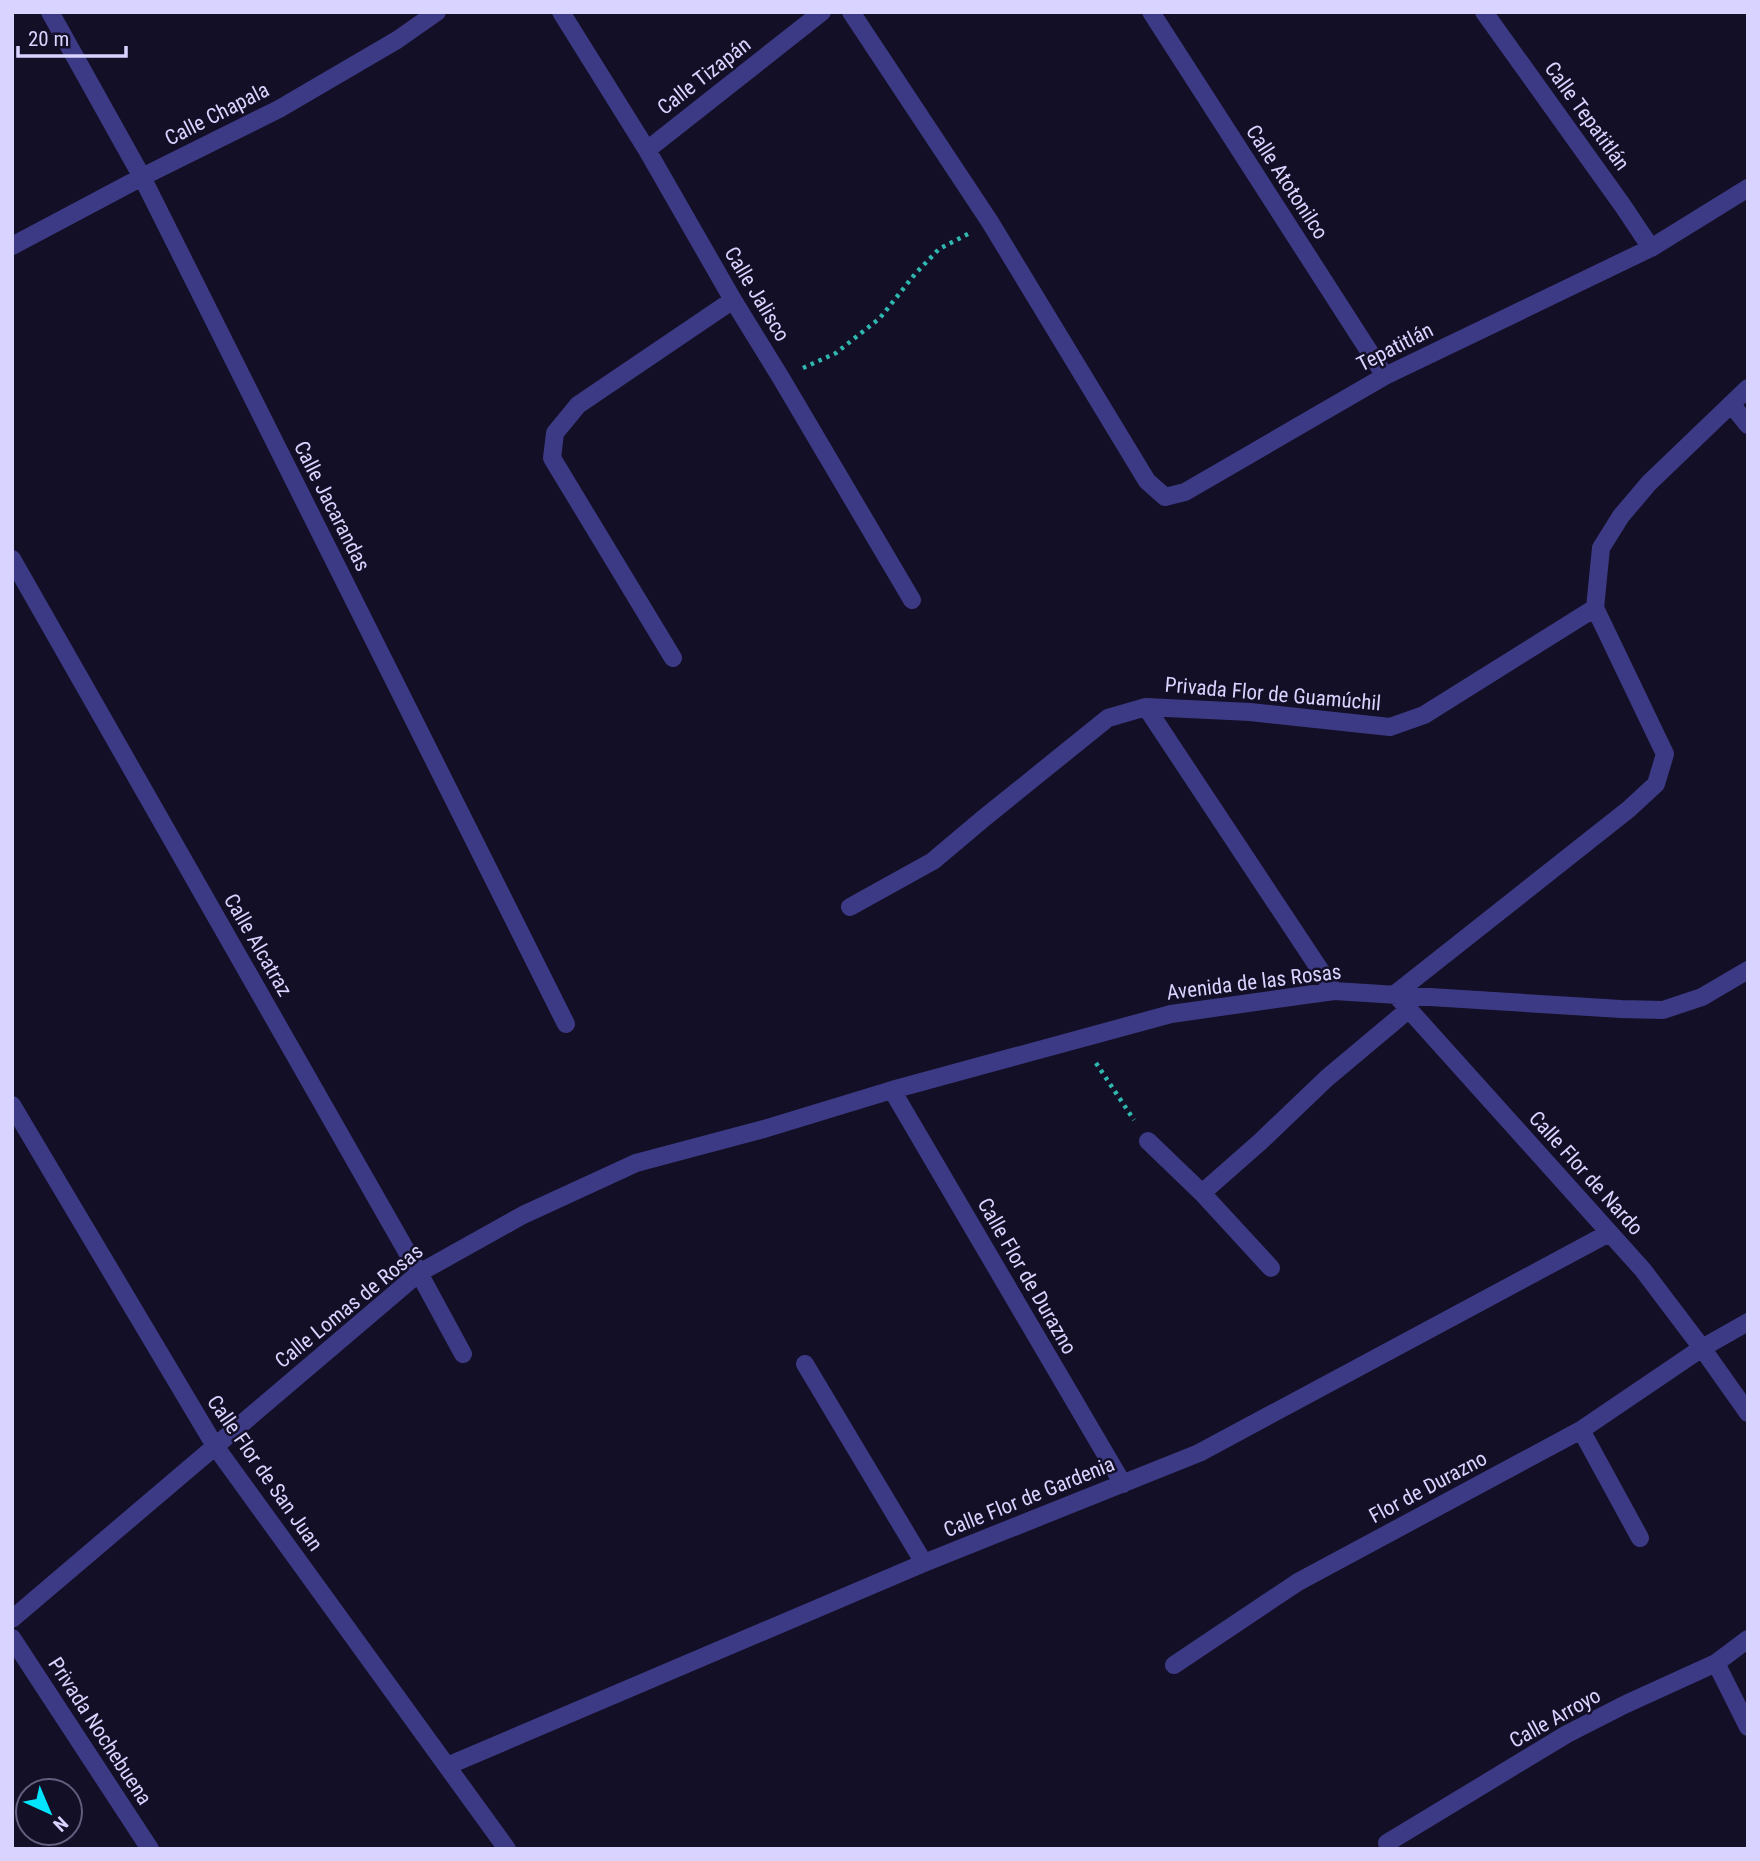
<svg xmlns="http://www.w3.org/2000/svg" width="1760" height="1861" font-family="'Roboto Condensed',sans-serif">
<style>
.lines{fill:none;stroke-linecap:round;stroke-linejoin:round}
.path{stroke:#2fb8b0;stroke-width:4.5;stroke-dasharray:3.5 5;stroke-linecap:butt}
.street{stroke:#3d3a85;stroke-width:18}
.labels{text-anchor:middle;dominant-baseline:central;stroke-width:5;stroke-linejoin:round;paint-order:stroke}
.street-label{font-size:21px;fill:#d9d4ff;stroke:#130f26}
</style>
<rect width="100%" height="100%" fill="#130f26"/>
<g class="lines">
<path class="path" d="M 803,368 L 836,353 L 880,318 L 915,274 L 939,249 L 968,234
M 1096,1063 L 1134,1120"/>
<path class="street" d="M 50,12 L 142,177 L 566,1024
M 561,12 L 647,150 L 733,300 L 781,378 L 912,600
M 851,12 L 990,222 L 1147,481 L 1165,497 L 1185,492 L 1385,376 L 1651,248 L 1748,188
M 1151,12 L 1385,376
M 1484,12 L 1623,206 L 1651,248
M 647,150 L 822,12
M 12,246 L 142,177 L 279,109 L 397,40 L 437,12
M 1731,404 L 1748,425
M 12,559 L 419,1273 L 463,1354
M 1595,608 L 1665,754 L 1656,784 L 1629,809 L 1395,994 L 1643,1270 L 1702,1348 L 1748,1413
M 1595,608 L 1601,548 L 1621,516 L 1649,483 L 1748,388
M 673,658 L 552,458 L 555,433 L 578,405 L 733,300
M 850,907 L 933,861 L 984,818 L 1108,718 L 1146,707
M 1334,991 L 1146,707 L 1250,712 L 1390,727 L 1424,715 L 1595,608
M 892,1090 L 1123,1484
M 12,1105 L 215,1446 L 507,1849
M 1148,1141 L 1202,1193 L 1271,1268
M 1202,1193 L 1260,1142 L 1327,1078 L 1408,1010
M 805,1364 L 924,1563
M 1581,1430 L 1640,1538
M 12,1619 L 419,1273 L 523,1215 L 636,1163 L 764,1129 L 892,1090 L 1171,1014 L 1334,991 L 1621,1009 L 1663,1010 L 1702,997 L 1748,970
M 12,1638 L 150,1849
M 1716,1663 L 1748,1727
M 1174,1665 L 1298,1582 L 1581,1430 L 1702,1348 L 1748,1322
M 447,1766 L 924,1563 L 1199,1453 L 1609,1233
M 1387,1843 L 1567,1734 L 1626,1704 L 1716,1663 L 1748,1639"/>
</g>
<g class="labels">
<g class="street-label">
<text transform="translate(704 76) rotate(-38)">Calle Tizapán</text>
<text transform="translate(217 114) rotate(-27)">Calle Chapala</text>
<text transform="translate(1587 116) rotate(54)">Calle Tepatitlán</text>
<text transform="translate(1287 182) rotate(57)">Calle Atotonilco</text>
<text transform="translate(757 294) rotate(59)">Calle Jalisco</text>
<text transform="translate(1395 347) rotate(-27)">Tepatitlán</text>
<text transform="translate(332 506) rotate(63)">Calle Jacarandas</text>
<text transform="translate(1273 694) rotate(5)">Privada Flor de Guamúchil</text>
<text transform="translate(258 945) rotate(60)">Calle Alcatraz</text>
<text transform="translate(1254 982) rotate(-7)">Avenida de las Rosas</text>
<text transform="translate(1586 1173) rotate(48)">Calle Flor de Nardo</text>
<text transform="translate(1027 1276) rotate(60)">Calle Flor de Durazno</text>
<text transform="translate(349 1306) rotate(-39)">Calle Lomas de Rosas</text>
<text transform="translate(265 1473) rotate(55)">Calle Flor de San Juan</text>
<text transform="translate(1428 1487) rotate(-28)">Flor de Durazno</text>
<text transform="translate(1029 1497) rotate(-22)">Calle Flor de Gardenia</text>
<text transform="translate(1555 1718) rotate(-29)">Calle Arroyo</text>
<text transform="translate(100 1731) rotate(57)">Privada Nochebuena</text>
</g>
</g>
<rect width="1760" height="1861" fill="none" stroke="#d9d4ff" stroke-width="28"/>
<g transform="translate(49 1812) rotate(136)"><circle r="33" fill="#130f26" stroke="#625e7d" stroke-width="2"/>
<path d="M0-5L12 26L0 18L-12 26Z" fill="#00e5ff"/>
<text y="-10" font-size="19" font-weight="bold" text-anchor="middle" fill="#d9d4ff">N</text>
</g>
<path d="M18 46v10h108v-10" fill="none" stroke="#d9d4ff" stroke-width="3.5"/>
<text x="28" y="46" font-size="21" fill="#d9d4ff" stroke="#130f26" stroke-width="5" paint-order="stroke">20 m</text>
</svg>
